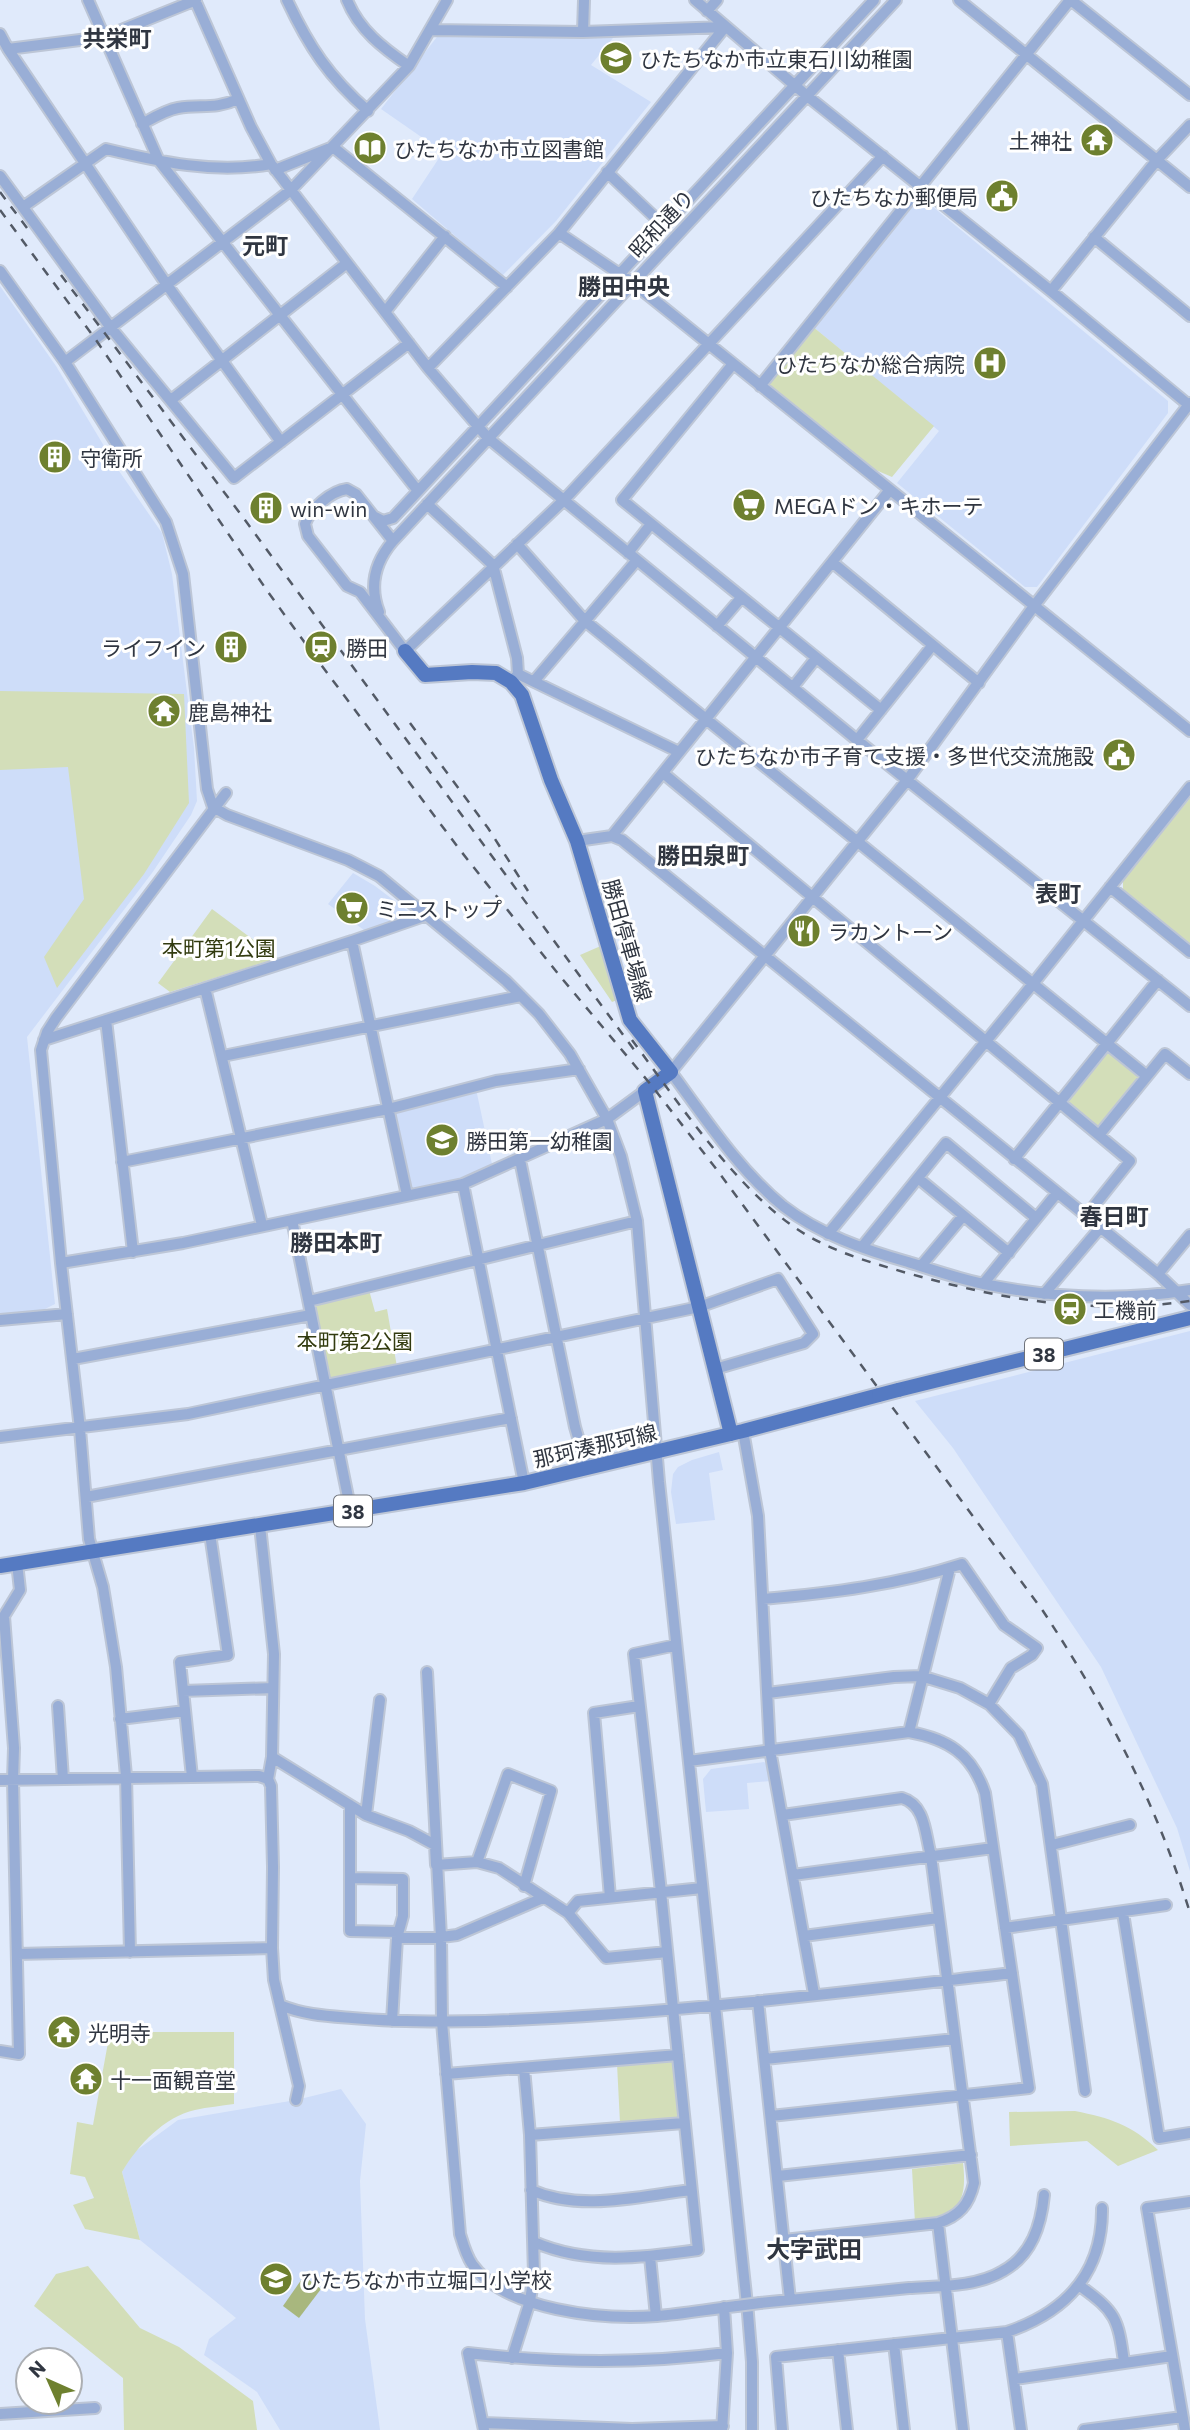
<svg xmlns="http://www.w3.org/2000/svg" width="1190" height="2430" font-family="Commissioner,'Noto Sans JP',sans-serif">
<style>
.built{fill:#ceddf9}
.green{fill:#d3deb9}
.water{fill:#a8b77e}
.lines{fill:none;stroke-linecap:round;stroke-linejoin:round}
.minor-casing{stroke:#bdc6d6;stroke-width:14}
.major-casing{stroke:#bdc6d6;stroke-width:18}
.minor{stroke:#99aed6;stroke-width:10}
.major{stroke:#557ac2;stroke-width:14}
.rail{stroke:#535a66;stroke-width:2.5;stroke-dasharray:9 9;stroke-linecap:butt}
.minor-bridge-casing{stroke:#bdc6d6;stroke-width:14;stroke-linecap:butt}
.major-bridge-casing{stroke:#bdc6d6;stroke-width:18;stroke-linecap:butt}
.minor-bridge{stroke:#99aed6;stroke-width:10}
.major-bridge{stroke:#557ac2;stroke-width:14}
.labels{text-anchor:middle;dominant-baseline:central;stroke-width:6;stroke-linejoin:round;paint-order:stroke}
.shield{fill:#fff;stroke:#6e727a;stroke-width:2}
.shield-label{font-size:19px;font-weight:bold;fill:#303641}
.poi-label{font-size:21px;fill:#303641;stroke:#fff;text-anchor:start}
.street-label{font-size:21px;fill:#303641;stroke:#fff}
.park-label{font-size:21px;fill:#323b0f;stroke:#fff}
.neighbourhood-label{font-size:23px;font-weight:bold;fill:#303641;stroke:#fff}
.quarter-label{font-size:24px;font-weight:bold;fill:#303641;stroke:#fff}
</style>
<rect width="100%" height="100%" fill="#e0eafb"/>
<path class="built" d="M 440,33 L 617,33 L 591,65 L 651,102 L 556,221 L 502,276 L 412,199 L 443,152 L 381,109 Z
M 921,197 L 1168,401 L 1168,413 L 1037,587 L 1025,587 L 897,483 L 939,431 L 812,326 Z
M 0,286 L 56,366 L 119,471 L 162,533 L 172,574 L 194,748 L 197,801 L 191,815 L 152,873 L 27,1037 L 55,1304 L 43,1310 L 0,1314 Z
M 353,873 L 375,886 L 408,911 L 405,917 L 364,930 L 328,904 Z
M 476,1089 L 492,1164 L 463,1179 L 413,1190 L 409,1188 L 392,1115 L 394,1111 Z
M 1190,1331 L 1190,1871 L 1177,1828 L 1101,1667 L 953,1448 L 915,1401 Z
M 719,1452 L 723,1470 L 709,1473 L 715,1520 L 676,1524 L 671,1492 L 673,1474 L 678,1467 L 692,1460 Z
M 764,1762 L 768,1765 L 771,1781 L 747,1783 L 749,1809 L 706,1812 L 703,1779 L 711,1769 Z
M 341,2089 L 366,2124 L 360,2181 L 365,2319 L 380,2430 L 280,2430 L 257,2392 L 204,2355 L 209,2339 L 236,2318 L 140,2240 L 122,2172 L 133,2153 L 178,2120 L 296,2100 Z"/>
<path class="green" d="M 812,326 L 934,426 L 892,477 L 871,468 L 768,385 L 766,381 Z
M 0,691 L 184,694 L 189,803 L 144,874 L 57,988 L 44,957 L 84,899 L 68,767 L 0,770 Z
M 1190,798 L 1190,946 L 1123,892 L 1123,880 Z
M 212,909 L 278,958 L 170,992 L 158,983 Z
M 603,945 L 620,999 L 612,1002 L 580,955 Z
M 1106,1043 L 1147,1076 L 1099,1135 L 1059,1102 Z
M 369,1290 L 375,1312 L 387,1309 L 397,1367 L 332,1380 L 329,1377 L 314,1308 L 319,1301 Z
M 111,2026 L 150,2032 L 234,2032 L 234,2104 C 221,2106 208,2107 195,2110 C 164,2117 138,2145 122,2172 L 140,2240 L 85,2229 L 73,2205 L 94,2198 L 85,2177 L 70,2174 L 77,2122 L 93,2125 Z
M 673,2059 L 680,2116 L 676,2119 L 620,2123 L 617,2064 Z
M 1075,2111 C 1110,2118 1132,2125 1158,2150 L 1118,2166 L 1087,2141 L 1010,2146 L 1009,2112 Z
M 963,2163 C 968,2205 956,2216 915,2223 L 912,2169 Z
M 88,2266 L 140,2328 L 179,2347 L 253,2401 L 257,2430 L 124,2430 L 123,2378 L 34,2306 L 56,2274 Z"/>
<path class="water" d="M 304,2276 L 321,2289 L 299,2318 L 283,2306 Z"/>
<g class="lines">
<defs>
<path id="minor" d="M 88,0 L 159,161 L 418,491
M 195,0 L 251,127 L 271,164 L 428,368 L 488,438 L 857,740 L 1190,1006
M 287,0 C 309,47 329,77 368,111
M 347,0 C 359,30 383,48 409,66
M 695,0 L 806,95 L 1051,291 L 1190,406
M 959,0 L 1190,187
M 1071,0 L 1190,95
M 707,11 L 717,0
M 430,30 L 583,32 L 725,27
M 583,32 L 584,0
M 0,34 L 8,49 L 167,285 L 281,442
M 8,49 L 104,37 L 196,0
M 142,124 C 153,118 166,110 178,108 C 201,104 215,110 238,99
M 275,170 L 333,147 L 507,287
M 607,172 L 665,227
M 0,176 L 111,328 L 234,478 L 409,343
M 23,207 L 106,149 C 160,162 215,174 271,164
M 559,233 L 633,283 L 1190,731
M 1094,237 L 1190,316
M 0,271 L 65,362 L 166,522 L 183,574 L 207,789 L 213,807 L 227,815 L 348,860 L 379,876 L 506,981 L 539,1014 L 570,1054 L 607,1119 L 621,1156 L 637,1221 L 659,1482 L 748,2314 L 752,2362 L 752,2430
M 1051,291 L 1157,160 L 1190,125
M 385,312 L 445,236
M 65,362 L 291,190 L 409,66 L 447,0
M 733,364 L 622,500 L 881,710
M 428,368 L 559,233 L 725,27
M 760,386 L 1070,0
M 171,400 L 347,263
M 1190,403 L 1034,606 L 908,779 L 671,1072 C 705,1118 738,1169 783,1206 C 819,1234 865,1250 908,1262 C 933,1270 959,1279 984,1284 C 1052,1298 1122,1301 1190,1290
M 427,504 L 493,565 L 517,658 L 518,674 L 511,682
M 375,517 L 383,521 L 393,518 L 874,0
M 393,541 L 356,494 L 347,489 C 331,491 310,509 305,524 L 308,536 L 347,586 L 360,592 L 405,651 L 564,500 L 883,156
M 517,544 L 585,621 L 1147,1076
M 628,553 L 651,524
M 832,562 L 979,683
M 379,612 C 369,586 375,562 393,541 L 896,0
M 717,626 L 741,598
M 518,674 L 679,752
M 535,680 L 637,560
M 793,687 L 816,658
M 857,740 L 932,646
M 663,773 L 1130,1161 L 1086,1216
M 612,836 L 889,491
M 577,841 L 612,836 L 622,840 L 1158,1274 L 1190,1305
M 1110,887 L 1190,952
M 352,941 L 407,1195
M 205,988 L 262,1225
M 106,1020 L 133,1252
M 44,1040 L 352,941 L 427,915
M 223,1056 L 521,996
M 1099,1135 L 1165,1054 L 1190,1074
M 1014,1159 L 1158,980
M 520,1160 L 575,1427 L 587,1468
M 122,1162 L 388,1109 L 496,1081 L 579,1069
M 918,1178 L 1009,1253
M 463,1184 L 524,1483
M 292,1220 L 351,1512
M 828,1234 L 1032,985 L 1190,787
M 862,1247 L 946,1143 L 1036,1218
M 61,1263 L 183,1243 L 463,1184 L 607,1119 L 645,1091
M 921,1266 L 963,1216
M 1158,1274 L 1190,1235
M 983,1284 L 1057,1193
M 1044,1294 L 1100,1228
M 309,1301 L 637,1221
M 0,1320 L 67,1314
M 73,1359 L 311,1315
M 743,1431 L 758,1516 L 770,1750 L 814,1994
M 0,1437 L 188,1414 L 699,1307 L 778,1279 L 813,1334 L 804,1343 L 715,1369
M 86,1497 L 511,1418
M 260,1526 L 274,1654 L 272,1757 L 268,1779
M 763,1599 C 831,1593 897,1585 962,1564 L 1004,1625 L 1037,1648 L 1032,1655 L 1011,1668 L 989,1704
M 427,1672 L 441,1937 L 442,2022 L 460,2234 C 463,2244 466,2255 472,2264 C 505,2311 603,2320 657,2316 C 683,2314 710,2309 737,2306
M 183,1691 L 273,1688
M 768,1693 L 894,1677 L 921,1676 L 960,1688 L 989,1704 L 1019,1735 L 1042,1784 L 1085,2091
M 58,1706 L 63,1779
M 120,1719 L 185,1711
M 909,1732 L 950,1568
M 272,1757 L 366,1815 L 409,1831 L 435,1845 L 436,1865 L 477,1862 L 499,1868 L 568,1913 L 606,1958 L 667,1952
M 689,1761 L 909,1732 C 948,1739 972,1754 985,1793 L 1029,2088 L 771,2116
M 192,1777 L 180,1662 L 228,1655 L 210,1534
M 0,1780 L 259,1776 L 268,1779 L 271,1786 L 273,1867 L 272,1948 L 274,1980 L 299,2086 L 296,2100
M 366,1815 L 380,1700
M 783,1815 L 902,1798 C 926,1805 925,1835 931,1856 L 974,2183 C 969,2205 959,2216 938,2223 L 784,2240
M 1052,1845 L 1130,1825
M 477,1862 L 508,1774 L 551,1791 L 524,1886
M 793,1875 L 993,1848
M 350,1878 L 350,1805
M 610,1897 L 594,1713 L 639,1706
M 568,1913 L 578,1901 L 702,1888
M 1123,1913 L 1159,2138 L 1190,2133
M 1005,1928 L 1166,1905
M 804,1936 L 938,1918
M 397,1938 L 434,1938 L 457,1935 L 543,1898
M 130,1952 L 126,1776 L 116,1667 L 103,1587 L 89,1539 L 80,1429 L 61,1263 L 41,1050 L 47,1032 L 56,1018 L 226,793
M 17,1954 L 272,1948
M 758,2001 L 790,2300
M 280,2005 C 304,2015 327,2016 352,2018 C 396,2022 440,2022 485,2021 C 661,2015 837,1993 1012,1973
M 392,2021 L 397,1938 L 403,1916 L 403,1879 L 350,1878 L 350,1931 L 398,1932
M 0,2051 L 19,2054 L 13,1780 L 14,1748 L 4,1616 L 20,1590 L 17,1563
M 765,2059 L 955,2039
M 446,2074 L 678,2055
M 530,2135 L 684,2123
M 778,2176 L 971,2155
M 531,2190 C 580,2212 640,2196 691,2190
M 938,2223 L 963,2430
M 534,2242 C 587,2265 642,2258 698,2250 L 661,1892 L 634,1654 L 676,1645
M 650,2257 L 656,2316
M 1080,2286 C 1116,2312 1118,2318 1124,2362
M 760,2303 C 810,2298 860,2293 909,2288 C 939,2286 977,2287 1003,2271 C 1032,2255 1041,2225 1044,2195
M 1007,2332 L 1021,2430
M 894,2344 L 904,2430
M 838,2350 L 847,2430
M 512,2358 L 530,2301 L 534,2274 L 530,2135 L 524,2068
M 1015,2379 L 1172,2356
M 0,2414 L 95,2408
M 483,2423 L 632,2429 L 723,2426
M 484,2430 L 468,2353 C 554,2363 641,2364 727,2353
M 722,2430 L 727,2353 L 724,2307
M 782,2430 L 776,2357 L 1007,2332 C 1066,2312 1103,2273 1102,2208
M 1084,2430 L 1182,2417
M 1185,2430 L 1147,2208 L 1190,2202"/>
<path id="major" d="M 405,651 L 425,675 L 472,672 L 496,673 L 511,682 L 522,695 L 551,780 L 577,841 L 630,1020 L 671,1072 L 645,1091 L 731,1434
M 898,1390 L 1190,1318
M 0,1566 L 524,1483 L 743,1431 L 879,1395"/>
</defs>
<use href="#minor" class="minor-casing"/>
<use href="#major" class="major-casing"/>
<use href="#minor" class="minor"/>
<use href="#major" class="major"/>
<path class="rail" d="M 0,192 L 30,232
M 0,210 L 96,340 L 268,592 L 313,654 L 460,850 L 559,975 L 652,1086 L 717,1170 L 1043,1611 C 1105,1705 1157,1804 1190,1913
M 61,275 L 245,520 L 635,1051
M 410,723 L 488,828 L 528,891
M 632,1040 C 675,1098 726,1174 782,1218 C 819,1248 862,1260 907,1273 C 1004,1300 1089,1315 1190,1301"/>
<defs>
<path id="minor-bridge" d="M 737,2306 L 760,2303"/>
<path id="major-bridge" d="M 879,1395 L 898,1390"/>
</defs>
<use href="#minor-bridge" class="minor-bridge-casing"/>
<use href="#major-bridge" class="major-bridge-casing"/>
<use href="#minor-bridge" class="minor-bridge"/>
<use href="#major-bridge" class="major-bridge"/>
</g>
<defs>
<symbol id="school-disc" viewBox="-11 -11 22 22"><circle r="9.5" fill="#6e802f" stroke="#fff"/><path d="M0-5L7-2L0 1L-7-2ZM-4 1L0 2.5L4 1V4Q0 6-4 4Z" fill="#fff"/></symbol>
<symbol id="temple-disc" viewBox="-11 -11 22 22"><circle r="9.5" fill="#6e802f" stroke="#fff"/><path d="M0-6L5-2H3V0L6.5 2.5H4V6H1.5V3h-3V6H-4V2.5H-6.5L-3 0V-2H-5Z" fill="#fff"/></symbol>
<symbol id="library-disc" viewBox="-11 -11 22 22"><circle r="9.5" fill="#6e802f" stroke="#fff"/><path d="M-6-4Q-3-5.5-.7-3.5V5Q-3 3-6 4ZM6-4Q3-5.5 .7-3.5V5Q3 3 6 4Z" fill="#fff"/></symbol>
<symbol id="civic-disc" viewBox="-11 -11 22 22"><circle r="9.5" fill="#6e802f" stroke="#fff"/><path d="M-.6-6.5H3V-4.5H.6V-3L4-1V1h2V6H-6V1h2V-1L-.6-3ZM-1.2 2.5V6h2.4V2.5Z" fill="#fff"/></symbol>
<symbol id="hospital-disc" viewBox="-11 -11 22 22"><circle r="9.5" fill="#6e802f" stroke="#fff"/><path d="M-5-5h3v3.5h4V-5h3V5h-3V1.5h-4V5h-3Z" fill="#fff"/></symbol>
<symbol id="building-disc" viewBox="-11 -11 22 22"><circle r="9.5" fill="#6e802f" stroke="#fff"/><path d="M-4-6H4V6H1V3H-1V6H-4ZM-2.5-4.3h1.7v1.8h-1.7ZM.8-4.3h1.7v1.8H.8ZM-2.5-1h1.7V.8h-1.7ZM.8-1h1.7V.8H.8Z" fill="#fff"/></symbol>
<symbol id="supermarket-disc" viewBox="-11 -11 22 22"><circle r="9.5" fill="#6e802f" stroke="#fff"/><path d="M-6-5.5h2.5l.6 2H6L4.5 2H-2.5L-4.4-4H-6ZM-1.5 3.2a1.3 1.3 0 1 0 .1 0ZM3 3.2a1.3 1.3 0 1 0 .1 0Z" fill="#fff"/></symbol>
<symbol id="station-disc" viewBox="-11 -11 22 22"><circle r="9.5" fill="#6e802f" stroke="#fff"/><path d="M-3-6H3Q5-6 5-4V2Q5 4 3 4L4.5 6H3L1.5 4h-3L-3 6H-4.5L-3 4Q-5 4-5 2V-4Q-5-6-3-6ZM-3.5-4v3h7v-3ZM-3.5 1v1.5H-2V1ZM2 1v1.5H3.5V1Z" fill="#fff"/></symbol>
<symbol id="restaurant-disc" viewBox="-11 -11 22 22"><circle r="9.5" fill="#6e802f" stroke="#fff"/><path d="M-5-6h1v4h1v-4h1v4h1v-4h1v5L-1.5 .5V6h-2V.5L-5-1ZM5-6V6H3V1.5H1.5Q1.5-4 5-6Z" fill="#fff"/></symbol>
</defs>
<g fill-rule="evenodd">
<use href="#school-disc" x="597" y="39" width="38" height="38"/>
<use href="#temple-disc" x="1078" y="121" width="38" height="38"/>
<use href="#library-disc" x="351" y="129" width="38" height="38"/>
<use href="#civic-disc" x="983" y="177" width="38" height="38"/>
<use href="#hospital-disc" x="971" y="344" width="38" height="38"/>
<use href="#building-disc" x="36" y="438" width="38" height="38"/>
<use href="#supermarket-disc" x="730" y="486" width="38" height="38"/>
<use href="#building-disc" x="247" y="489" width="38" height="38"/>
<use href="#building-disc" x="212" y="628" width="38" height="38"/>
<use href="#station-disc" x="302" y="628" width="38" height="38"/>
<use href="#temple-disc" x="145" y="692" width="38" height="38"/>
<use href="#civic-disc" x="1100" y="736" width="38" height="38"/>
<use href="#supermarket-disc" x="333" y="889" width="38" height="38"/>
<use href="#restaurant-disc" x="785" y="912" width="38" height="38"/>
<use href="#school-disc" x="423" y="1121" width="38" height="38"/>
<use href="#station-disc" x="1051" y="1290" width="38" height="38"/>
<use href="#temple-disc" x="45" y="2013" width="38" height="38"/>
<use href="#temple-disc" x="67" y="2060" width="38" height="38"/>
<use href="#school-disc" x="257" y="2260" width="38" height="38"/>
</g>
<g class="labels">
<g class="shield">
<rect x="1025" y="1338.5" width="38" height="31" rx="5"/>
<rect x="334" y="1495.5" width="38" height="31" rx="5"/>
</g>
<g class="shield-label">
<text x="1044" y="1354">38</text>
<text x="353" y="1511">38</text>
</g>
<g class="poi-label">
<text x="640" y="58">ひたちなか市立東石川幼稚園</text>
<text x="1072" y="140" text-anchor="end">土神社</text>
<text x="394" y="148">ひたちなか市立図書館</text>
<text x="978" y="196" text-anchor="end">ひたちなか郵便局</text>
<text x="965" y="363" text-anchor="end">ひたちなか総合病院</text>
<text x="80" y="457">守衛所</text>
<text x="774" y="505">MEGAドン・キホーテ</text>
<text x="290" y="508">win-win</text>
<text x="206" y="647" text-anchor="end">ライフイン</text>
<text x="346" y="647">勝田</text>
<text x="188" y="711">鹿島神社</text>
<text x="1094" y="755" text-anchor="end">ひたちなか市子育て支援・多世代交流施設</text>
<text x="376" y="908">ミニストップ</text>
<text x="828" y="931">ラカントーン</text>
<text x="466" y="1140">勝田第一幼稚園</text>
<text x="1094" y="1309">工機前</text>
<text x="88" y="2032">光明寺</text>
<text x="110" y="2079">十一面観音堂</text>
<text x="300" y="2279">ひたちなか市立堀口小学校</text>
</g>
<g class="street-label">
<text transform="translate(661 223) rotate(-47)">昭和通り</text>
<text transform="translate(628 940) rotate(74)">勝田停車場線</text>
<text transform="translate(595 1445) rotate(-13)">那珂湊那珂線</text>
</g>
<g class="park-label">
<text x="219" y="947">本町第1公園</text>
<text x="355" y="1340">本町第2公園</text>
</g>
<g class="neighbourhood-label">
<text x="117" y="38">共栄町</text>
<text x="265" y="245">元町</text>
<text x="624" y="286">勝田中央</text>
<text x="703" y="855">勝田泉町</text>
<text x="1058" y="893">表町</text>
<text x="1114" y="1216">春日町</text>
<text x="336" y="1242">勝田本町</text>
</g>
<g class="quarter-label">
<text x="814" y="2248">大字武田</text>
</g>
</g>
<g transform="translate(49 2381) rotate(315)"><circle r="33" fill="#ffffff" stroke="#acafb3" stroke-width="2"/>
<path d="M0-5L12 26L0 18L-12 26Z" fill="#6e802f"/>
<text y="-10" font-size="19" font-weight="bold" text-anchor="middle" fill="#303641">N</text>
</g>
</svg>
